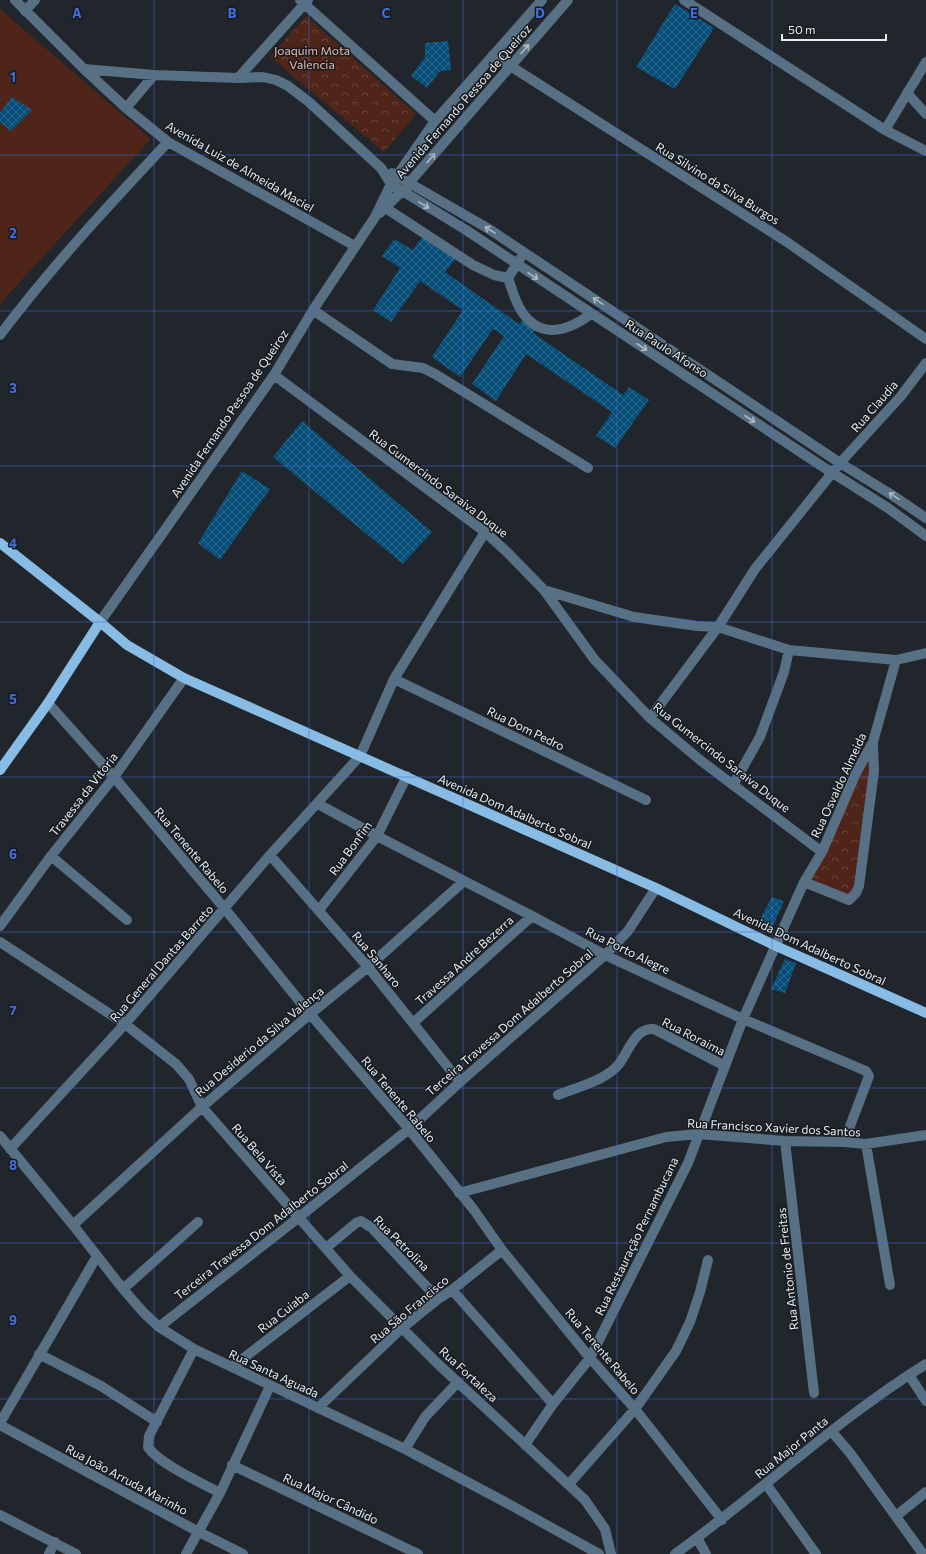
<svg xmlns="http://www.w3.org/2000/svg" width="926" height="1554" font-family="Commissioner,sans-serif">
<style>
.park{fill:url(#park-crowns)}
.pitch{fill:#4f2519}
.building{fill:url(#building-cross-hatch)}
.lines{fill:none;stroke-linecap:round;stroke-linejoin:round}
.minor{stroke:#587084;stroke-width:10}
.major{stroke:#88bce4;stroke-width:10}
.oneway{stroke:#aebac4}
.grid{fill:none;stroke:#456edd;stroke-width:1;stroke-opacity:0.55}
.labels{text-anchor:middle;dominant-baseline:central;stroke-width:3;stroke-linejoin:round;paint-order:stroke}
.park-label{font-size:12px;fill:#f4b8a6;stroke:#161c21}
.street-label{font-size:12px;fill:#e7ecef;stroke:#161c21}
.grid-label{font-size:13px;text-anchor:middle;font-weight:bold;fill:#456edd;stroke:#161c21;stroke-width:3;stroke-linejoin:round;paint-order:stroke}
</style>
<defs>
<pattern id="park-crowns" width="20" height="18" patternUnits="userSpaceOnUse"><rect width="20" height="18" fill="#4f2519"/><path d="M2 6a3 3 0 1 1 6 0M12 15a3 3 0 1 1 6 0" fill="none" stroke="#68453b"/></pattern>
<pattern id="building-cross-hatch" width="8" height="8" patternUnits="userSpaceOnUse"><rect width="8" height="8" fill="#074f78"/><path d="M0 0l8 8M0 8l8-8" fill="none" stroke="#2b688c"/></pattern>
</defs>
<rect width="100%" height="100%" fill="#20262b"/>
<path class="park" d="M 306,16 L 416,114 L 384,152 L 270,57 Z
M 873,742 L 853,897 L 804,882 Z"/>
<path class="pitch" d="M 0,9 L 151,139 L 7,296 L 0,306 Z"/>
<path class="building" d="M 675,4 L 714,28 L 675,89 L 636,67 Z
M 448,41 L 451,70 L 440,71 L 427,88 L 411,76 L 425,57 L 425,43 Z
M 12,97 L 32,110 L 11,131 L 0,122 L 0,113 Z
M 423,236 L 457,257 L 445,272 L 519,324 L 523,320 L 536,328 L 533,333 L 623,395 L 629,387 L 649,400 L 615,448 L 596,436 L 612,412 L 526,354 L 496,401 L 472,384 L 504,336 L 493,329 L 460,377 L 432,357 L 463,310 L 420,281 L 391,322 L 373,310 L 400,268 L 382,256 L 394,239 L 413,250 Z
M 302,421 L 432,532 L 403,564 L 273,457 Z
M 242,471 L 270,489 L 220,560 L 198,543 Z
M 772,897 L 784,901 L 772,928 L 758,923 Z
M 785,959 L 796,963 L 785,993 L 771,989 Z"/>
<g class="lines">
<path class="minor" d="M 15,0 L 84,69 L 126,108 L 168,142 L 355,246
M 300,0 L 435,121
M 684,0 L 885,130 L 926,151
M 25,11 L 35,0
M 493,55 L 787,242 L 926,339
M 84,69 L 154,75 L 238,78 L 263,77 L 276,80 L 288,86 L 309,102 L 381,168 L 391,184 L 466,230 L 820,465 L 888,508 L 926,536
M 238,78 L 308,0
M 907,93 L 926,114
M 126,108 L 154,75
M 885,130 L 926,62
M 392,173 L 489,229 L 840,463 L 892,495 L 926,518
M 381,205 L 473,265 L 494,275 L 508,278 L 520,259
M 380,213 L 402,191 L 568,0
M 508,278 C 512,289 515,302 522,312 C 541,340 568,331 591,314
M 313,310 L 392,364 L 423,368 L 435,374 L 588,468
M 0,335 C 52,266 109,205 168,142
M 274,375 L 485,532 L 507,552 L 544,590 L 594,659 L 650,718 L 700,760 L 822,852
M 544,590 L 634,617 L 697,626 L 718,627 L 789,650 L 896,660 L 926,653
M 100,622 L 274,375 L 313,310 L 375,217 L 391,184 L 435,121 L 542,0
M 394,679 L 646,800
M 48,703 L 114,777 L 225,909 L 310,1014 L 409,1129 L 474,1210 L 502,1250 L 590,1358 L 635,1409 L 722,1520
M 650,718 L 718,627 L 755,569 L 840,463 L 901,396 L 926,363
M 733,785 L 760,737 L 784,672 L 789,650
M 318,804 L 377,836 L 532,916 L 605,955 L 743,1019 L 866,1071 L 869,1076 L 844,1142
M 270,855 L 368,967 L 460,1082
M 51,856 L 127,920
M 804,882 L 849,900 L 856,893 L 859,886 L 874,771 L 873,743
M 319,910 L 377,836 L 407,776
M 0,926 L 51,856 L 114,777 L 184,678
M 0,942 L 125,1024 L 176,1064 L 189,1079 L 202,1107 L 350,1276 L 438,1364 L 585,1500 L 605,1529 L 611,1554
M 413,1023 L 532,916
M 558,1095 C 578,1087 605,1081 619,1064 C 629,1051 635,1027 654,1029 L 725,1066
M 0,1136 L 73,1225 L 123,1289 L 144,1313 L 159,1327 L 194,1349 L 405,1449 L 505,1502 L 599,1554
M 785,1141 L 814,1393
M 866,1144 L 890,1285
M 10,1149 L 125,1024 L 270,855 L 360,756 L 394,679 L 485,532
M 459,1193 L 666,1137 L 698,1134 L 785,1141 L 844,1142 L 866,1144 L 926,1135
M 73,1225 L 202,1107 L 310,1014 L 368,967 L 464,881
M 326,1248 L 356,1223 L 361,1221 L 372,1228 L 438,1299
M 123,1289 L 198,1222
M 452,1290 L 553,1404
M 159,1327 L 298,1218 L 409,1129 L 460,1082 L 605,955 L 628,931 L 656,888
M 194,1349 L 149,1436 L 148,1447 C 158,1463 202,1483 220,1493
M 39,1354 L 101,1386 L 157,1422
M 232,1367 L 350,1276
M 909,1375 L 926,1401
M 318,1408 L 402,1328 L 438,1299 L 452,1290 L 502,1250
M 0,1423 L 97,1256
M 0,1425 L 197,1531 L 243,1554
M 832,1432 L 850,1453 L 923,1554
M 525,1445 L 553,1404 L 590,1358 L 688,1163 L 743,1019 L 804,882 L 822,852 L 856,773 L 873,742 L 896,660
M 405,1449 L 425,1417 L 458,1382
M 232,1465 L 418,1554
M 569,1484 L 635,1409 L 676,1351 L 690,1322 L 700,1292 L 708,1260
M 766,1484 L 816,1554
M 0,1515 L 76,1554
M 896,1516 L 926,1492
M 697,1538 L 706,1554
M 49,1554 L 55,1542
M 186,1554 L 220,1493 L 270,1386
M 675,1554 C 760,1493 837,1419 926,1364"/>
<path class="major" d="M 0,543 L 100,622 L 127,645 L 184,678 L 656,888 L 776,946 L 926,1013
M 0,770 L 48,703 L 100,622"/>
</g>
<defs><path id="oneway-shaft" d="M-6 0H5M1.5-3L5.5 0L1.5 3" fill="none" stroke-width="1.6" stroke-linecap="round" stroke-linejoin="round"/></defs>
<g class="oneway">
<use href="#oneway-shaft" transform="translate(525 49) rotate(-49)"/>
<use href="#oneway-shaft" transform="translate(431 158) rotate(-49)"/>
<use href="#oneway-shaft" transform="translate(424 205) rotate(32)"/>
<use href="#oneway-shaft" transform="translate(490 230) rotate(-148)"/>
<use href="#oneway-shaft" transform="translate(533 276) rotate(34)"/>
<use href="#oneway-shaft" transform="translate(598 301) rotate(-146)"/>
<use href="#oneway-shaft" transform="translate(642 347) rotate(33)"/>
<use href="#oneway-shaft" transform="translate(750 419) rotate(33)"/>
<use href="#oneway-shaft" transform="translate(894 496) rotate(-146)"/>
</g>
<path class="grid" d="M 154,0 L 154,1554M 309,0 L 309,1554M 463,0 L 463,1554M 617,0 L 617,1554M 772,0 L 772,1554M 0,155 L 926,155M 0,311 L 926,311M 0,466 L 926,466M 0,622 L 926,622M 0,777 L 926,777M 0,932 L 926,932M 0,1088 L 926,1088M 0,1243 L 926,1243M 0,1399 L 926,1399"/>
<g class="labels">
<g class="park-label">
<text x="312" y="50">Joaquim Mota<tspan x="312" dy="14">Valencia</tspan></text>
</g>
<g class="street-label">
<text transform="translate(463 101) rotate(-49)">Avenida Fernando Pessoa de Queiroz</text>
<text transform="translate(240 166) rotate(30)">Avenida Luiz de Almeida Maciel</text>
<text transform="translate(718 183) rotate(32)">Rua Silvino da Silva Burgos</text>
<text transform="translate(667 348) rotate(33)">Rua Paulo Afonso</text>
<text transform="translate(874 406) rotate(-49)">Rua Claudia</text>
<text transform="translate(229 413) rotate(-56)">Avenida Fernando Pessoa de Queiroz</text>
<text transform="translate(439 483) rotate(37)">Rua Gumercindo Saraiva Duque</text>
<text transform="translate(526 728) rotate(26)">Rua Dom Pedro</text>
<text transform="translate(722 757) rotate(38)">Rua Gumercindo Saraiva Duque</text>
<text transform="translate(838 785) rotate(-65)">Rua Osvaldo Almeida</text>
<text transform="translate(83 794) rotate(-52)">Travessa da Vitoria</text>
<text transform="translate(515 811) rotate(24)">Avenida Dom Adalberto Sobral</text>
<text transform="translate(350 848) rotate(-54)">Rua Bonfim</text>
<text transform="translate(192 850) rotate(50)">Rua Tenente Rabelo</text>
<text transform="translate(810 946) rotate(25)">Avenida Dom Adalberto Sobral</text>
<text transform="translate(628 950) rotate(26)">Rua Porto Alegre</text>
<text transform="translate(377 959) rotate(50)">Rua Sanharo</text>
<text transform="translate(464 960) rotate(-42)">Travessa Andre Bezerra</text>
<text transform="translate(161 963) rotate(-49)">Rua General Dantas Barreto</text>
<text transform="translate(509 1022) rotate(-41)">Terceira Travessa Dom Adalberto Sobral</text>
<text transform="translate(694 1036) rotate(27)">Rua Roraima</text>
<text transform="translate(259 1041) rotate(-40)">Rua Desiderio da Silva Valença</text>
<text transform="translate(399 1099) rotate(50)">Rua Tenente Rabelo</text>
<text transform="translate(774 1127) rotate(3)">Rua Francisco Xavier dos Santos</text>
<text transform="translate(260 1154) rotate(49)">Rua Bela Vista</text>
<text transform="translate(261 1230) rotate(-38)">Terceira Travessa Dom Adalberto Sobral</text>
<text transform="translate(636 1236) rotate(-64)">Rua Restauração Pernambucana</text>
<text transform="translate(402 1243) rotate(45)">Rua Petrolina</text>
<text transform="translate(787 1269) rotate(-96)">Rua Antonio de Freitas</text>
<text transform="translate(409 1309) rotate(-40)">Rua São Francisco</text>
<text transform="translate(283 1311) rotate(-38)">Rua Cuiaba</text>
<text transform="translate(603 1351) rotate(50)">Rua Tenente Rabelo</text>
<text transform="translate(274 1373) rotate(25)">Rua Santa Aguada</text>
<text transform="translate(469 1374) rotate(43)">Rua Fortaleza</text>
<text transform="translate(791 1447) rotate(-39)">Rua Major Panta</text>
<text transform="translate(127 1479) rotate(28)">Rua João Arruda Marinho</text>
<text transform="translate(331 1498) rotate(25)">Rua Major Cândido</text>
</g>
</g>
<g class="grid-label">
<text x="77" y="18">A</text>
<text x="232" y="18">B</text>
<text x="386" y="18">C</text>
<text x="540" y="18">D</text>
<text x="694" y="18">E</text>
<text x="13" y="82">1</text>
<text x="13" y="238">2</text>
<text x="13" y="393">3</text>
<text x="13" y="548">4</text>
<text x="13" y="704">5</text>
<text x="13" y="859">6</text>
<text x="13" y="1015">7</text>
<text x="13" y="1170">8</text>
<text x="13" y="1325">9</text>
</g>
<path d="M782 34v6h104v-6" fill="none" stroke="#e7ecef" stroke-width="2"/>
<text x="788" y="34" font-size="12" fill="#e7ecef" stroke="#161c21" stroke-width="3" paint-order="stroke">50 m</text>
</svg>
